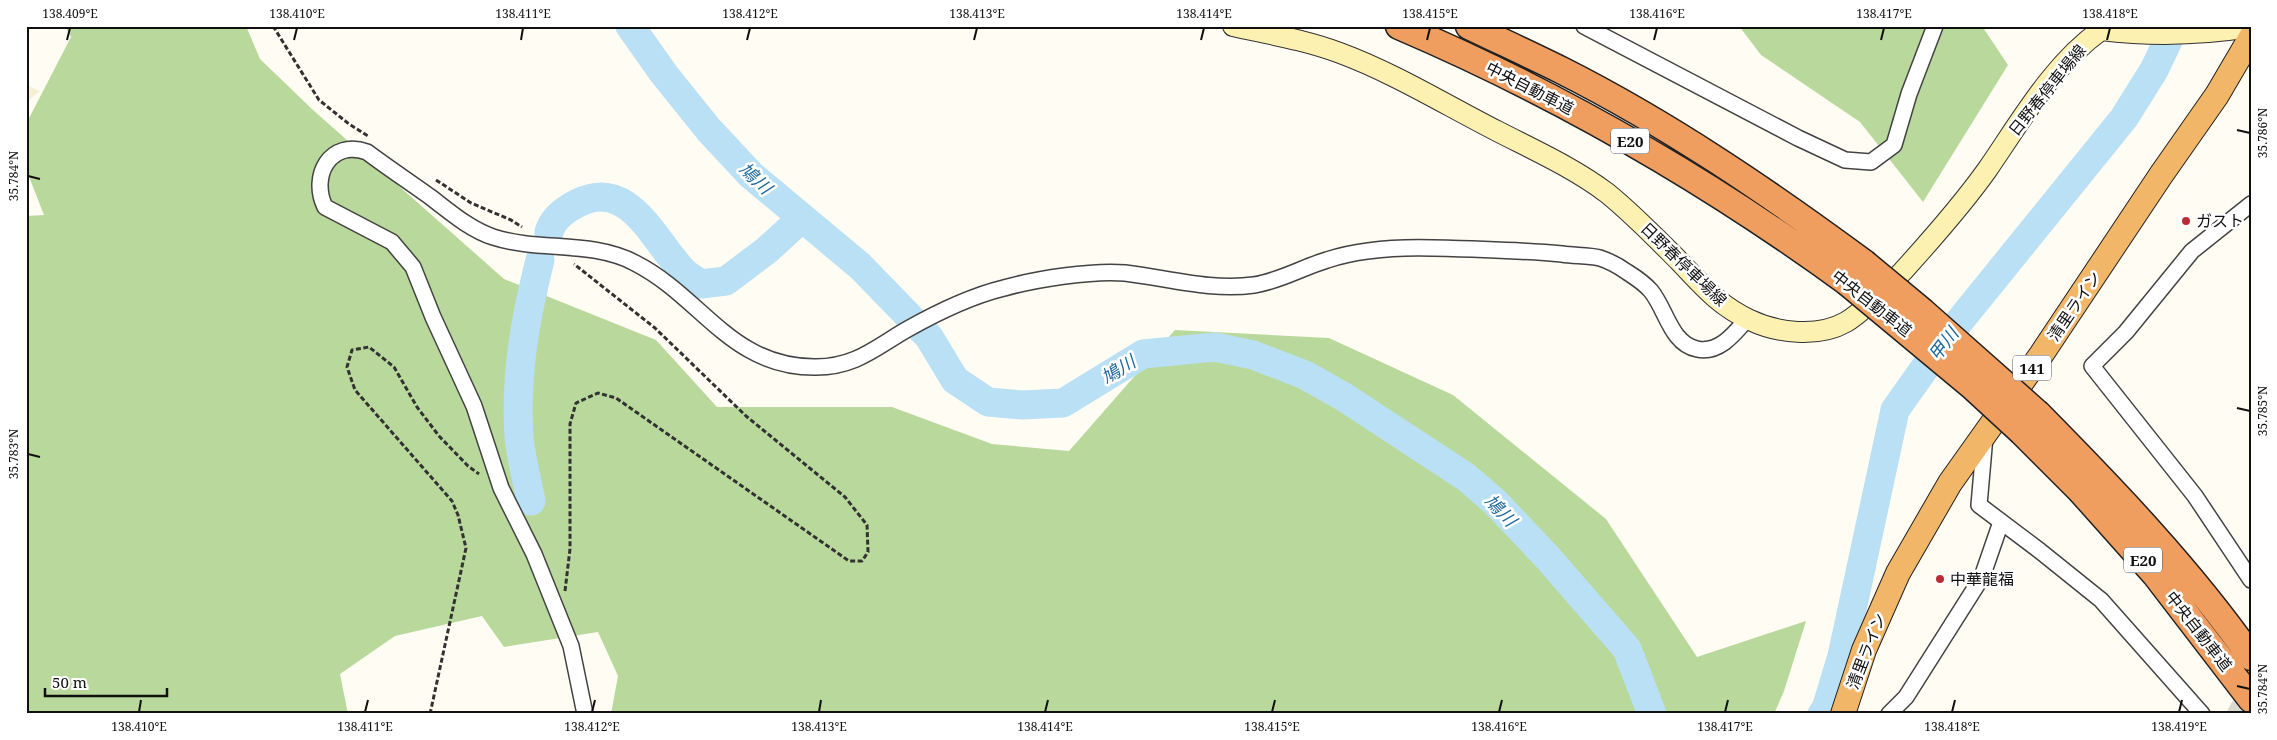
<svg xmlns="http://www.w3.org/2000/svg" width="2277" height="740" font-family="'Noto Serif','Noto Sans JP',serif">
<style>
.farmland{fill:#f4f0d3}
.forest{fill:#b9d99c}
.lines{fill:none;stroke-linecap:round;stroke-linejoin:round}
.river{stroke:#b9e0f4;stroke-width:29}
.minor-tunnel{stroke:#dbd9d1;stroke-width:15;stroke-dasharray:15 8;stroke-linecap:butt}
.minor-casing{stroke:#434343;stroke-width:18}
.secondary-casing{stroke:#323232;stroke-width:22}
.trunk-casing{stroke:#212121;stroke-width:26}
.motorway-casing{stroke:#212121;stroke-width:29}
.path{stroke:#323232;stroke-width:3;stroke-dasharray:5 2.5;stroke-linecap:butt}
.minor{stroke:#fff;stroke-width:15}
.secondary{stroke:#fcf1b0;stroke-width:20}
.trunk{stroke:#f1b667;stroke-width:24}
.motorway{stroke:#ef9e60;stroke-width:26}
.motorway-bridge-casing{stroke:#212121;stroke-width:29;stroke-linecap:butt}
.motorway-bridge{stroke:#ef9e60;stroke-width:26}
.ticks{fill:none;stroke:#101010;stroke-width:2}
.poi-dot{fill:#bc2c36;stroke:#fff;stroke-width:2}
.labels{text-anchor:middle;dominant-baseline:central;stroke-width:5;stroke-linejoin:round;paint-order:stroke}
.shield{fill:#fff;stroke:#585858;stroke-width:1}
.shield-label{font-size:15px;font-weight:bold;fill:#101010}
.street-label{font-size:16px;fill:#101010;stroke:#fff}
.poi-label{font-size:16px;fill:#101010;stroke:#fff;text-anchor:start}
.water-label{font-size:18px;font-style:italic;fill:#1c699e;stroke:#fff}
.neatline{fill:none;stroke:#101010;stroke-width:2}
.ticks-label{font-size:12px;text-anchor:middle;fill:#101010}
</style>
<rect width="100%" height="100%" fill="#fffcf3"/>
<path class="farmland" d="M 26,85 L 40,91 L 26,102 Z"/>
<path class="forest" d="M 65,26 L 246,26 L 260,59 L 313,110 L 504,279 L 656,340 L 717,407 L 892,407 L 992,444 L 1069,451 L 1175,330 L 1329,338 L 1453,395 L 1606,519 L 1697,657 L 1806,621 L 1784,691 L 1774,714 L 611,714 L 618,676 L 598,632 L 504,647 L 482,616 L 395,636 L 340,674 L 348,714 L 26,714 L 26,216 L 44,215 L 26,169 L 26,124 L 71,37 Z
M 1739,26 L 1982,26 L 2008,65 L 1923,202 L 1860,122 L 1761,55 Z"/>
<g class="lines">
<path class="river" d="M 630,26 L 664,74 L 709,130 L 751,175 L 860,266 L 929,337 L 955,380 L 988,402 L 1022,405 L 1063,403 L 1143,354 L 1215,347 L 1253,355 L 1305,375 L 1344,397 L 1466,477 L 1495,502 L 1548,558 L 1627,649 L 1652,714
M 549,232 C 553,218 566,209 578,203 C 631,177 654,243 685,273 C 689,277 696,280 701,284 L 726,281 L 767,250 L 802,218
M 531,501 C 527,480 521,458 519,437 C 515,375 525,320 540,260
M 1822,714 L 1826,709 L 1842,656 L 1895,410 L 1946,338 L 2124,118 L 2154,70 L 2175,26"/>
<path class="minor-tunnel" d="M 2234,714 L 2249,687"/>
<defs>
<path id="minor" d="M 1584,26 L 1798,138 L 1845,160 L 1871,162 L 1894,145 L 1909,94 L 1935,26
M 2251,204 L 2192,251 L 2126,332 L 2092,366 L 2195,496 L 2251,580
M 1985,436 L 1979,505 L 2040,551 L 2101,600 L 2202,714
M 585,714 L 571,646 L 534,554 L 501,488 L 474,406 L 433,317 L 413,267 L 392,242 L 325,207 C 310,176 330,139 367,152 C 387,167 408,181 429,196 C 449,211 469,229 493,237 C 540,252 591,240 635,263 C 702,297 731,368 816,367 C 855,367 875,348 906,330 C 936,313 971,296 1004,288 C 1036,279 1093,270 1125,273 C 1168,278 1211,291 1254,285 C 1280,281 1303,267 1327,260 C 1361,249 1396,247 1432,248 C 1475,249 1519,250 1562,254 C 1574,256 1588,255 1600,258 C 1609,261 1620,267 1627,272 C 1635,277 1645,284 1651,291 C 1666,309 1671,344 1697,349 C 1719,354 1735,333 1747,319
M 1889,714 L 1906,697 L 1982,577 L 2001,522"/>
<path id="secondary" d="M 1233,26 C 1269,34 1305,40 1340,53 C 1394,73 1446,105 1497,131 C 1534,150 1574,168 1607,193 C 1633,214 1656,238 1679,261 C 1702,285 1719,306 1750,320 C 1777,333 1818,338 1846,322 C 1862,313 1889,285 1903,271 C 1932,239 1962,205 1987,170 C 2021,121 2052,65 2101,30 C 2150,36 2201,35 2251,27"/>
<path id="trunk" d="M 1843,714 L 1864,650 L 1898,573 L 1950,483 L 2041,355 L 2161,175 L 2217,95 L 2251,37"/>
<path id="motorway" d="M 1399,26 C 1558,94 1707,180 1847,282
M 1469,26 C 1500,41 1531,55 1561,70 C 1668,124 1768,192 1864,263
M 2038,414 C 2114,491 2189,569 2251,657
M 2022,432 L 2080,490 L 2155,574 L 2251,699"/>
</defs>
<use href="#minor" class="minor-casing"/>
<use href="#secondary" class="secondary-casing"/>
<use href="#trunk" class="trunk-casing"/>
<use href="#motorway" class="motorway-casing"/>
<path class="path" d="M 273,26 L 319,100 L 349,124 L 368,136
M 436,180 L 471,203 L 511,220 L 522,227
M 565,591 L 570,549 L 570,424 L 576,403 L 598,393 L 616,398 L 849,561 L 862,561 L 868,552 L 867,525 L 845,497 L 746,416 L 655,328 L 574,264
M 430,714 L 466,548 L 458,515 L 452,501 L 355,390 L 347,367 L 352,350 L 369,347 L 394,367 L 417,407 L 439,436 L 468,466 L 479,474"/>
<use href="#minor" class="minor"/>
<use href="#secondary" class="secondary"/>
<use href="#trunk" class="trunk"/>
<use href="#motorway" class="motorway"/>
<defs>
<path id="motorway-bridge" d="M 1864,263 L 1923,312 L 2038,414
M 1847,282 L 1972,386 L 2022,432"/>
</defs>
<use href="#motorway-bridge" class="motorway-bridge-casing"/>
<use href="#motorway-bridge" class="motorway-bridge"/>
</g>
<path class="ticks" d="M 67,40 L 70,28M 294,40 L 297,28M 521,40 L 523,28M 747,40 L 750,28M 974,40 L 977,28M 1201,40 L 1204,28M 1427,40 L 1430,28M 1654,40 L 1657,28M 1881,40 L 1884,28M 2107,40 L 2110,28M 2237,130 L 2250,133M 28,176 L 40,179M 2237,408 L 2250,411M 28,454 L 40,457M 2237,686 L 2250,689M 139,712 L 141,700M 365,712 L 368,700M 592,712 L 595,700M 819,712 L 821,700M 1045,712 L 1048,700M 1272,712 L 1275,700M 1499,712 L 1502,700M 1725,712 L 1728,700M 1952,712 L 1955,700M 2179,712 L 2182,700"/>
<g class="poi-dot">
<circle cx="2186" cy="221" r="5"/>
<circle cx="1940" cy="579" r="5"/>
</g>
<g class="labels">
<g class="shield">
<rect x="1611" y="128.5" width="38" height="25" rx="4"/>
<rect x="2013" y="355.5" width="38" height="25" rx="4"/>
<rect x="2124" y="547.5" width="38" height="25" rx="4"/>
</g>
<g class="shield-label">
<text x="1630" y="141">E20</text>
<text x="2032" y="368">141</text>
<text x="2143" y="560">E20</text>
</g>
<g class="street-label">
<text transform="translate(1530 88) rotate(27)">中央自動車道</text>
<text transform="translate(2047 90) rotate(-51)">日野春停車場線</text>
<text transform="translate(1684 264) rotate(44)">日野春停車場線</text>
<text transform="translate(1872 303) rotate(38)">中央自動車道</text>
<text transform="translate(2074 306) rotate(-56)">清里ライン</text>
<text transform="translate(2199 631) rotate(52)">中央自動車道</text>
<text transform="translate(1866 651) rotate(-69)">清里ライン</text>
</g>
<g class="poi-label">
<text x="2196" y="221">ガスト</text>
<text x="1950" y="579">中華龍福</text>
</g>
<g class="water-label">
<text transform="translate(756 178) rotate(43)">鳩川</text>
<text transform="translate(1943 344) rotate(-53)">甲川</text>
<text transform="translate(1118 369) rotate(-32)">鳩川</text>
<text transform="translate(1501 510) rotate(46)">鳩川</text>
</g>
</g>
<rect width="2277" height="740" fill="none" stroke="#ffffff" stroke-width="55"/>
<path d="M45 688v8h122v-8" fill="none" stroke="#101010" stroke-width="2.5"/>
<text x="52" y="688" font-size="15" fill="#101010" stroke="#ffffff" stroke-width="4" paint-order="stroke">50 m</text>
<rect x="28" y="28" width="2222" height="684" class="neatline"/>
<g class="ticks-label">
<text x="70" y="18">138.409°E</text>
<text x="297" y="18">138.410°E</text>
<text x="523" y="18">138.411°E</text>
<text x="750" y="18">138.412°E</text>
<text x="977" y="18">138.413°E</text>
<text x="1204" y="18">138.414°E</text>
<text x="1430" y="18">138.415°E</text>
<text x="1657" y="18">138.416°E</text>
<text x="1884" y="18">138.417°E</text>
<text x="2110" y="18">138.418°E</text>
<text transform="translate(2263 133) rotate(-90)" y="4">35.786°N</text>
<text transform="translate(14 176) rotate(-90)" y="4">35.784°N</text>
<text transform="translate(2263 411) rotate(-90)" y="4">35.785°N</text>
<text transform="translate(14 454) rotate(-90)" y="4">35.783°N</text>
<text transform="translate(2263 689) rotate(-90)" y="4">35.784°N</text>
<text x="139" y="731">138.410°E</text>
<text x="365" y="731">138.411°E</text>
<text x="592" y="731">138.412°E</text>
<text x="819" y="731">138.413°E</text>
<text x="1045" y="731">138.414°E</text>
<text x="1272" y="731">138.415°E</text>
<text x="1499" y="731">138.416°E</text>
<text x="1725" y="731">138.417°E</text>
<text x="1952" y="731">138.418°E</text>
<text x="2179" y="731">138.419°E</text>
</g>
</svg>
